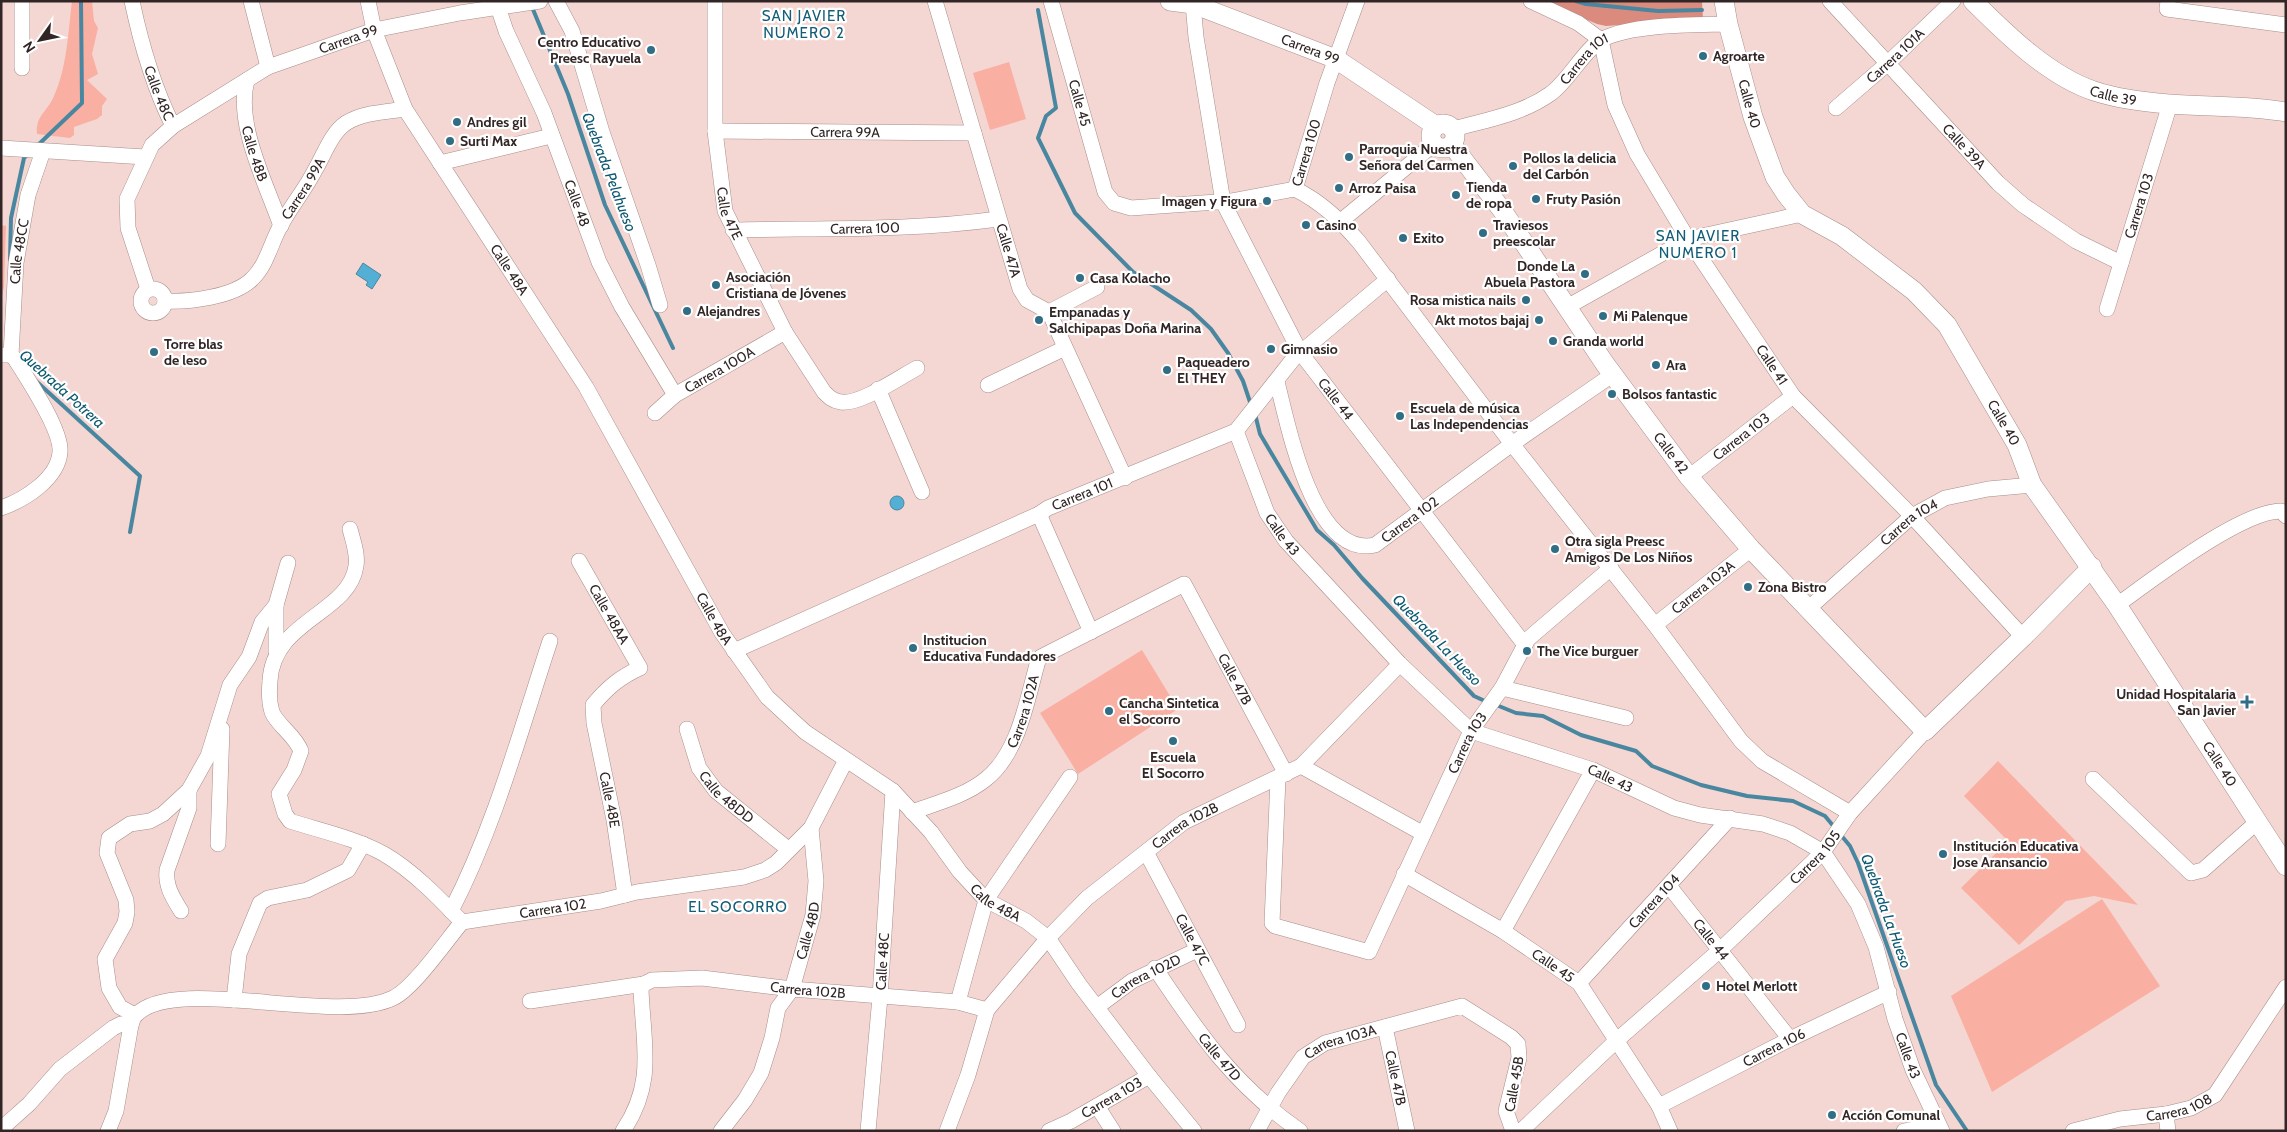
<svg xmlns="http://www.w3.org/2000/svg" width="2287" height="1132" font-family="Cabin,sans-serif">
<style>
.green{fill:#faafa3}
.forest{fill:#db8a7e}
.water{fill:#53afd3;stroke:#49869f}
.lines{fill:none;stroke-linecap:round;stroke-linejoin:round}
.stream{stroke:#49869f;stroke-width:4}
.minor-casing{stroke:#a88d89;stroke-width:16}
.tertiary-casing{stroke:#a88d89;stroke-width:20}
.minor{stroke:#fff;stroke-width:15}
.tertiary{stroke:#fff;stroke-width:19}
.poi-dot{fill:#316d85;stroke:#fff;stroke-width:2}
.labels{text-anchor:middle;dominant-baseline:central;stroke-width:4.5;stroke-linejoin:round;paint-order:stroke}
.street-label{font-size:14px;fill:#312625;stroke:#fff}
.poi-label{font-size:14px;font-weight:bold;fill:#312625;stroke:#fff;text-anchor:start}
.neighbourhood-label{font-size:15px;letter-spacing:1px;fill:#125d77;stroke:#fff}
.water-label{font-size:15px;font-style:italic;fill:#0c5972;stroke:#fff}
</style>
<rect width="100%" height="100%" fill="#f4d7d2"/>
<path class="green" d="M 72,1 L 92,1 L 94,21 L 98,28 L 92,54 L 98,74 L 87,80 L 107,99 L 102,106 L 102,115 L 97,119 L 74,127 L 74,135 L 70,138 L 37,134 C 35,116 48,111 54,96 C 67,67 68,33 72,1 Z
M 1009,62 L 1026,119 L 990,130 L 973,73 Z
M 1,225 L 6,226 L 4,287 L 1,300 Z
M 1142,650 L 1178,709 L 1078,774 L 1040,713 Z
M 1998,761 L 2138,905 L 2094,896 L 2066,901 L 2019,945 L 1961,888 L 2008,841 L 1964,796 Z
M 2102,899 L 2160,986 L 1992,1092 L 1951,996 Z"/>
<path class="forest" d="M 1543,1 L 1702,1 L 1703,19 L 1606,26 L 1597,24 Z"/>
<path class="water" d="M 363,263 L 381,275 L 372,289 L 366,285 L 368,282 L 356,274 Z
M890 503a7 7 0 1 1 14 0a7 7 0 1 1-14 0Z"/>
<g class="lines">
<path class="stream" d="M 1576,1 L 1586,4 L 1658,11 L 1702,10
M 532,7 L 568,94 L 605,205 L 673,348
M 1038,10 L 1056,108 L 1046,116 L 1038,138 L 1075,213 L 1133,272 L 1191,310 L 1211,329 L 1228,353 L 1243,381 L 1251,405
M 38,145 L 82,103 L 81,1
M 10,260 L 11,218 L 24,158 L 28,155
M 36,381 L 140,476 L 130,532
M 1255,414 L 1260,434 L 1317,530 L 1334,545 L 1362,578 L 1474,696 L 1487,702
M 1494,704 L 1516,713 L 1543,716 L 1581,735 L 1636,751 L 1652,766 L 1701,785 L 1747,796 L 1793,801 L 1825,816 L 1835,828
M 1840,834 L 1850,846 L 1858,863 L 1936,1085 L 1967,1131"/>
<defs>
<g id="minor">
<path id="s1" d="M 132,1 C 141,44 153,86 173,126"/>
<path d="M 251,1 L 268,67"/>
<path id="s2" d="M 368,1 L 374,30 L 405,109 L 586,387 L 722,633 L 767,697 L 805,732 L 893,791 L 931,832 L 960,872 L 986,900 L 1026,921 L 1048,938 L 1079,984 L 1149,1076 L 1194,1131"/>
<path id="s3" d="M 496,1 L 506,31 L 544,113 L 599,262 L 622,307 L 675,395"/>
<path d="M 556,1 L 572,31 L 602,132 L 648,265 L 660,305"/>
<path id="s4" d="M 715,1 L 715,131 L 725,211 L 785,332 L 824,392 C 829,397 833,401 841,402 C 860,405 900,377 917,368"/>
<path id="s5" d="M 935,1 L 1020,289 L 1027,300 L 1049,312 L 1125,478"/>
<path id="s6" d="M 1051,1 L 1105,192 L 1114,203 L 1131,208 L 1231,201 L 1295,189"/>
<path id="s7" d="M 1531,1 L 1578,23 L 1601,40 L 1615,105 L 1637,154 L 1688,239 L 1793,396 L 1912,516 L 2023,637"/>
<path id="s8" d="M 1830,1 L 1998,183 L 2023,205 L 2076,241 L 2121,263"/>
<path d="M 2168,1 L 2167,9 L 2286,25"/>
<path id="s9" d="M 1193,4 L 1196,37 L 1223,202 L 1300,352 L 1525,645"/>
<path d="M 22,68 L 22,1"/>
<path id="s10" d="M 247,80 C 235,124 266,183 281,226"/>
<path id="s11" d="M 1836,108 L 1887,64 L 1953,1"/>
<path id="s12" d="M 1454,129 C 1486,120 1522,114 1550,94 C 1568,82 1585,48 1603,39 C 1633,24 1693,25 1728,24"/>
<path id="s13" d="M 715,131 L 974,133"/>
<path d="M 1,148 L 145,157"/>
<path d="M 440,163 L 551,136"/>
<path d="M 1295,189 C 1321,202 1340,220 1359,242 L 1512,444 L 1655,625 L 1741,741 L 1762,761 L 1850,813"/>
<path id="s14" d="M 1295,189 L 1327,83 L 1357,1"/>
<path d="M 1341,221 L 1434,144"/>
<path id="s15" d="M 733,230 C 821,228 910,231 998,219"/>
<circle cx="153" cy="301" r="12"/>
<path id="s16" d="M 148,289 L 128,228 L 127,199 L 152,145 L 173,126 L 268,67 L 374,30 L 460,13 L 540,1"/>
<path id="s17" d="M 165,301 C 190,302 234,297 252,279 C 267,265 271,242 281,225 C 291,206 305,190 315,170 C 324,155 331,133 346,123 C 363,112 387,112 405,109"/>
<path d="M 1567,307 L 1688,239 L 1802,214"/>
<path id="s18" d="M 2107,309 L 2170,104"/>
<path d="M 1049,312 L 1097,287"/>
<path id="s19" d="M 11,355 L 16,263 L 28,195 L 43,151"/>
<path id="s20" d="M 1277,382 C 1288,424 1313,559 1375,545 L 1512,444 L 1612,375"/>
<path d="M 988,385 L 1065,348"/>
<path d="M 878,389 L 922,492"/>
<path id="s21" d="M 655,413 L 675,395 L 785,332"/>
<path id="s22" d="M 1236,431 L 1267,513 L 1286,541 L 1400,664 L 1471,731 L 1593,770 L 1674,808 L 1700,815 L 1763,824 L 1790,833 L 1823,852 L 1858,904 L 1876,947 L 1895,1019 L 1913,1070 L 1942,1131"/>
<path id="s23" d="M 1689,477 L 1793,396"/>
<path d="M 1,508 C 24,500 58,479 60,452 C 62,430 27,378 15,359 L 11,355 L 3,355"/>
<path d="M 1039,514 L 1091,632"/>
<path id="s24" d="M 350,529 C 353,541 358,554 356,566 C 349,614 273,620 270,681 C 269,691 269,702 272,712 C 277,725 295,735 301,751 L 294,770 L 279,794 L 285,814 L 290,821 C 321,831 355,838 384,854 C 413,871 439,898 462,922 L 601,901 L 637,892 L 744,877 L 765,870 L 776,863 L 811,828 L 846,760"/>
<path id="s25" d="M 579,561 L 640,668 C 620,677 607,688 593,705 L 594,723 L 614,820 L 625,895"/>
<path d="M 276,605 L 288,563"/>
<path d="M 2117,605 C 2152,580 2241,511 2281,511 L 2286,516"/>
<path id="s26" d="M 1809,608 L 1912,516 L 1945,498 L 1988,489 L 2032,485"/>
<path id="s27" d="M 1655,625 L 1751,549"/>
<path id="s28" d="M 734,651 L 1039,514 L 1048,508 L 1236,431 L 1294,358 L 1388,279"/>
<path d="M 1502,688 L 1626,718"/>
<path id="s29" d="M 687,729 L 699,768 L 716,791 L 788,849"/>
<path d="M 1301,766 L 1422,833"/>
<path id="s30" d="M 1278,778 L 1272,923 L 1275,926 L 1369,952 L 1471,731 L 1502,688 L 1528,639 L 1611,568"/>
<path d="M 2093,779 L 2191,873 L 2203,870 L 2256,823"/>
<path id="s31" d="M 912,812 C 937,803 965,796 986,779 C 1019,753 1027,699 1038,661 L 1041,657 L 1184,584 L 1286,774"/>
<path d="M 218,844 L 222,729"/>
<path id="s32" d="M 1146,852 L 1238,1025"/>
<path id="s33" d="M 1404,874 L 1503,931 L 1579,983 L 1659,1106 L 1670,1131"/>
<path id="s34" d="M 1669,886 L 1790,1039"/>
<path d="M 181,911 C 173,898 165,886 167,870 L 189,808 L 189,790"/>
<path d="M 451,911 C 495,826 520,732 550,641"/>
<path d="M 1503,931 L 1593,770"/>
<path id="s35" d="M 1155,968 C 1199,1034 1234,1085 1300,1131"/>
<path id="s36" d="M 1579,983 L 1730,818"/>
<path d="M 234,1000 L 239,954 L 260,903 L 268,898 L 307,890 L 348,870 L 363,844"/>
<path d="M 530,1001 L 644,984"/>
<path d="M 958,1002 L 986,900 L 1070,777"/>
<path id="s37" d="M 1097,1007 L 1132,981 L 1197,950"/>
<path d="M 135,1015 L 120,1007 L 109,988 L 105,959 L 125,923 L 127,912 L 126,900 L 107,853 L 109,838 L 130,824 L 150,821 L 163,814 L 189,790 L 208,756 L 230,685 L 249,657 L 262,622 L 276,605 L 276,652"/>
<path id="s38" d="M 1385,1027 L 1407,1131"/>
<path d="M 1097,1106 L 1113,1131"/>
<path id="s39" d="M 1659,1106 L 1790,1039 L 1889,992"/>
<path d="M 2166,1114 L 2168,1131"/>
<path d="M 1,1129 L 29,1104 L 60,1069 L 113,1028 L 121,1024 L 131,1025"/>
<path d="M 108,1131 L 116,1111 L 131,1025 C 132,1023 133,1017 136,1015 C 174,974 336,1026 393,998 C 413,989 446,941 462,922"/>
<path id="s40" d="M 623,1131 C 656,1082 643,1044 641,989 L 644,984 L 652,980 L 702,978 L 792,989 L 958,1002 L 987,1010"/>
<path id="s41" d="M 721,1131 L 745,1100 L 761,1073 L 772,1038 L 778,1008 L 792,989 L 813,915 L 816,881 L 811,828"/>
<path id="s42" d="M 868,1131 L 880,997 L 893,791"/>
<path id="s43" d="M 947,1131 L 968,1075 L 987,1010 L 1048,938 L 1087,898 L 1184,822 L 1301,766 L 1400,664"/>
<path id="s44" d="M 1049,1131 L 1071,1121 L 1149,1076"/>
<path id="s45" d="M 1257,1131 L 1278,1093 L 1303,1057 L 1325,1043 L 1462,1006 L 1511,1037 L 1518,1044 L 1519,1058 L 1506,1111 L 1513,1131"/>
<path id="s46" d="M 1521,1131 L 1616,1041 L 1720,950 L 1823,852 L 1850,813 L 1925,731"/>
<path d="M 1904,1131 L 1938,1124"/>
<path id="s47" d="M 2073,1131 L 2120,1119 L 2166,1114 L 2191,1108 L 2215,1095 L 2286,987"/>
</g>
<g id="tertiary">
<path id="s48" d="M 1170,1 L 1193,4 L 1336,59 L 1436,126"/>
<path id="s49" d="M 1724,1 L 1728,24 L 1753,117 L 1775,177 L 1786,194 L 1802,214 L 1842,236 L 1914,291 L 1947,325 L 2017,445 L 2032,485 L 2117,605 L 2286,866"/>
<path id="s50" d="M 1973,1 C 2006,34 2049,76 2094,91 C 2118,99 2144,102 2169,104 C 2208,107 2247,105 2286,112"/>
<circle cx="1443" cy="136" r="12"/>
<path id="s51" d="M 1452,145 L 1502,210 L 1605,364 L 1689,477 L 1751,549 L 1925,731 L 2023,637 L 2092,567"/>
</g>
</defs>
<use href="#minor" class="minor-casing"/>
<use href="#tertiary" class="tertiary-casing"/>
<use href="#minor" class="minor"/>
<use href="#tertiary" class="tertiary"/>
</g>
<g class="poi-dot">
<circle cx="651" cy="50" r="5"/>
<circle cx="1703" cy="56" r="5"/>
<circle cx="457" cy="122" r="5"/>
<circle cx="450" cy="141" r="5"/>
<circle cx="1349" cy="157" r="5"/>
<circle cx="1513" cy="166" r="5"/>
<circle cx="1339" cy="188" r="5"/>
<circle cx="1456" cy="195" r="5"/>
<circle cx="1536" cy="199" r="5"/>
<circle cx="1267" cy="201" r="5"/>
<circle cx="1306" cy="225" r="5"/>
<circle cx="1483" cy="233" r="5"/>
<circle cx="1403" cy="238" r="5"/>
<circle cx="1585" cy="274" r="5"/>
<circle cx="1080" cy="278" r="5"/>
<circle cx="716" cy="285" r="5"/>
<circle cx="1526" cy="300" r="5"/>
<circle cx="687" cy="311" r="5"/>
<circle cx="1603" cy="316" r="5"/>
<circle cx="1039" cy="320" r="5"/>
<circle cx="1539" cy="320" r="5"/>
<circle cx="1553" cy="341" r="5"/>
<circle cx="1271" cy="349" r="5"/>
<circle cx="154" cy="352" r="5"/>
<circle cx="1656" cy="365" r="5"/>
<circle cx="1167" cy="370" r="5"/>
<circle cx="1612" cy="394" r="5"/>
<circle cx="1400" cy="416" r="5"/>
<circle cx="1555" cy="549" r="5"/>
<circle cx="1748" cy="587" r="5"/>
<circle cx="913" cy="648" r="5"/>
<circle cx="1527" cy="651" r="5"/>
<path d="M2244.5 694.5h5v5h5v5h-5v5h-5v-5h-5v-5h5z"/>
<circle cx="1109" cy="711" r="5"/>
<circle cx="1173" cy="741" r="5"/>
<circle cx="1943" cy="854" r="5"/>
<circle cx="1706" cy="986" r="5"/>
<circle cx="1832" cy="1115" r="5"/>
</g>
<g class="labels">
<g class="street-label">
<text stroke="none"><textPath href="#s16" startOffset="378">Carrera 99</textPath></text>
<text stroke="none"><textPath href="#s48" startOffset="149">Carrera 99</textPath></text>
<text stroke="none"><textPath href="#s11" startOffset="79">Carrera 101A</textPath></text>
<text stroke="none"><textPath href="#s12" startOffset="152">Carrera 101</textPath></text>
<text stroke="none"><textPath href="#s1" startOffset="96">Calle 48C</textPath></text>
<text stroke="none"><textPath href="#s50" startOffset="172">Calle 39</textPath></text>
<text stroke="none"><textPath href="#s6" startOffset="106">Calle 45</textPath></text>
<text stroke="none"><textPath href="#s49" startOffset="106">Calle 40</textPath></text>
<text stroke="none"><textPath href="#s13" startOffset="130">Carrera 99A</textPath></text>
<text stroke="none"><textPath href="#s8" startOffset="198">Calle 39A</textPath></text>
<text stroke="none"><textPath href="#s14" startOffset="38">Carrera 100</textPath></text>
<text stroke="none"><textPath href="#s10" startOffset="75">Calle 48B</textPath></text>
<text stroke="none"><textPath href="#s17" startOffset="196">Carrera 99A</textPath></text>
<text stroke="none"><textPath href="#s3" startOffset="218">Calle 48</textPath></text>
<text stroke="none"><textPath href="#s18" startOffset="108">Carrera 103</textPath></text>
<text stroke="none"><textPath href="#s4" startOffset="214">Calle 47E</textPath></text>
<text stroke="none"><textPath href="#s15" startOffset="132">Carrera 100</textPath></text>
<text stroke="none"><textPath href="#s5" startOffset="260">Calle 47A</textPath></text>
<text stroke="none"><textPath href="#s19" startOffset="104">Calle 48CC</textPath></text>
<text stroke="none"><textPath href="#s2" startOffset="306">Calle 48A</textPath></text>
<text stroke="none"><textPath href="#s7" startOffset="451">Calle 41</textPath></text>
<text stroke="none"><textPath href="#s21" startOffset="78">Carrera 100A</textPath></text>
<text stroke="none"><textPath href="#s9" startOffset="428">Calle 44</textPath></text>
<text stroke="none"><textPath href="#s49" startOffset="526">Calle 40</textPath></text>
<text stroke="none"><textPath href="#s23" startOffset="66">Carrera 103</textPath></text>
<text stroke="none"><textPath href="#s51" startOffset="378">Calle 42</textPath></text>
<text stroke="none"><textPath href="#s28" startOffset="382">Carrera 101</textPath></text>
<text stroke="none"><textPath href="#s20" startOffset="249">Carrera 102</textPath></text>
<text stroke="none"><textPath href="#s26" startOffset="132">Carrera 104</textPath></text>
<text stroke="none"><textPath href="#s22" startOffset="114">Calle 43</textPath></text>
<text stroke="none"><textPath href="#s27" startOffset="61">Carrera 103A</textPath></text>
<text stroke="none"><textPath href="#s25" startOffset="61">Calle 48AA</textPath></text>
<text stroke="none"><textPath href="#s2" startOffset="711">Calle 48A</textPath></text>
<text stroke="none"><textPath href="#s31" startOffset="486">Calle 47B</textPath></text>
<text stroke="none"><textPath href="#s31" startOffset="160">Carrera 102A</textPath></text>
<text stroke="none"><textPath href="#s30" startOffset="478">Carrera 103</textPath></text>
<text stroke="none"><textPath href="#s49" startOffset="931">Calle 40</textPath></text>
<text stroke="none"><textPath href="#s22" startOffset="534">Calle 43</textPath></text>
<text stroke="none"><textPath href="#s29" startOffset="81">Calle 48DD</textPath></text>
<text stroke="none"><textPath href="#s25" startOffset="280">Calle 48E</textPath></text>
<text stroke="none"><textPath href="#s43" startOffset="400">Carrera 102B</textPath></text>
<text stroke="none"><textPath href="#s46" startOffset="402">Carrera 105</textPath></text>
<text stroke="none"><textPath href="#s2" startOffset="1116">Calle 48A</textPath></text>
<text stroke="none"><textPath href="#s36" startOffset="111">Carrera 104</textPath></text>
<text stroke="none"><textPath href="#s24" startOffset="640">Carrera 102</textPath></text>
<text stroke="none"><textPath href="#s41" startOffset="222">Calle 48D</textPath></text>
<text stroke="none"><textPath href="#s32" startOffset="99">Calle 47C</textPath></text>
<text stroke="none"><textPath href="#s34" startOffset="68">Calle 44</textPath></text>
<text stroke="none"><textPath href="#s42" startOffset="170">Calle 48C</textPath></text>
<text stroke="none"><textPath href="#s33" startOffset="175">Calle 45</textPath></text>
<text stroke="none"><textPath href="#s37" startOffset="58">Carrera 102D</textPath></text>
<text stroke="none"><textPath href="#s40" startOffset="318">Carrera 102B</textPath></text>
<text stroke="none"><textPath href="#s45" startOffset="128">Carrera 103A</textPath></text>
<text stroke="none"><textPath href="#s39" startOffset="129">Carrera 106</textPath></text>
<text stroke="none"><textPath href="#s22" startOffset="984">Calle 43</textPath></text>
<text stroke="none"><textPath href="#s35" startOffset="110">Calle 47D</textPath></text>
<text stroke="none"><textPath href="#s38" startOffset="52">Calle 47B</textPath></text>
<text transform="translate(1514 1084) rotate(-80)">Calle 45B</text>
<text stroke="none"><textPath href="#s44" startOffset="71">Carrera 103</textPath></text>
<text stroke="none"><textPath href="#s47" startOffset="109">Carrera 108</textPath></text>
</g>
<g class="poi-label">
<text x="641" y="42" text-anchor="end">Centro Educativo<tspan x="641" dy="16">Preesc Rayuela</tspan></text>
<text x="1713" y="56">Agroarte</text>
<text x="467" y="122">Andres gil</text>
<text x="460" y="141">Surti Max</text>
<text x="1359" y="149">Parroquia Nuestra<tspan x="1359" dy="16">Señora del Carmen</tspan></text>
<text x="1523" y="158">Pollos la delicia<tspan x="1523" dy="16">del Carbón</tspan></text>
<text x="1466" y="187">Tienda<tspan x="1466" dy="16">de ropa</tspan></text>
<text x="1349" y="188">Arroz Paisa</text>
<text x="1546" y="199">Fruty Pasión</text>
<text x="1257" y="201" text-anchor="end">Imagen y Figura</text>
<text x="1316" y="225">Casino</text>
<text x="1493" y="225">Traviesos<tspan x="1493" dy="16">preescolar</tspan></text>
<text x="1413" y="238">Exito</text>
<text x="1575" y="266" text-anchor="end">Donde La<tspan x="1575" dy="16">Abuela Pastora</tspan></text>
<text x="726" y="277">Asociación<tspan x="726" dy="16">Cristiana de Jóvenes</tspan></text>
<text x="1090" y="278">Casa Kolacho</text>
<text x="1516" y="300" text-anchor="end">Rosa mistica nails</text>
<text x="697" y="311">Alejandres</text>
<text x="1049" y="312">Empanadas y<tspan x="1049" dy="16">Salchipapas Doña Marina</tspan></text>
<text x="1613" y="316">Mi Palenque</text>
<text x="1529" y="320" text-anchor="end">Akt motos bajaj</text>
<text x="1563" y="341">Granda world</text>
<text x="164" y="344">Torre blas<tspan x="164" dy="16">de leso</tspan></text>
<text x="1281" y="349">Gimnasio</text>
<text x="1177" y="362">Paqueadero<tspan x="1177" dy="16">El THEY</tspan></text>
<text x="1666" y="365">Ara</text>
<text x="1622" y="394">Bolsos fantastic</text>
<text x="1410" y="408">Escuela de música<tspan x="1410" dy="16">Las Independencias</tspan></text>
<text x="1565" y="541">Otra sigla Preesc<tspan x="1565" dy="16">Amigos De Los Niños</tspan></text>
<text x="1758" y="587">Zona Bistro</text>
<text x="923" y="640">Institucion<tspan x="923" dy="16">Educativa Fundadores</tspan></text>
<text x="1537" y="651">The Vice burguer</text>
<text x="2236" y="694" text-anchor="end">Unidad Hospitalaria<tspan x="2236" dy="16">San Javier</tspan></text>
<text x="1119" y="703">Cancha Sintetica<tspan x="1119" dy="16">el Socorro</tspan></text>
<text x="1173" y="757" text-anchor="middle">Escuela<tspan x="1173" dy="16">El Socorro</tspan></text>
<text x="1953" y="846">Institución Educativa<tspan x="1953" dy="16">Jose Aransancio</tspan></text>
<text x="1716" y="986">Hotel Merlott</text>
<text x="1842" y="1115">Acción Comunal</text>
</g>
<g class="neighbourhood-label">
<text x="804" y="16">SAN JAVIER<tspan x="804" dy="17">NUMERO 2</tspan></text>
<text x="1698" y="236">SAN JAVIER<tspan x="1698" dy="17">NUMERO 1</tspan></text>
<text x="738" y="907">EL SOCORRO</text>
</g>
<g class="water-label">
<text transform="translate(609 172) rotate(69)">Quebrada Pelahueso</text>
<text transform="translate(62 389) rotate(42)">Quebrada Potrera</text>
<text transform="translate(1437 640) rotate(46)">Quebrada La Hueso</text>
<text transform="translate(1886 911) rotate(70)">Quebrada La Hueso</text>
</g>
</g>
<rect width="2287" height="1132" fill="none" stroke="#312625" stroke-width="5"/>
<g transform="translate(40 40) rotate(237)" stroke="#ffffff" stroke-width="4" paint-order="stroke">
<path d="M0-4L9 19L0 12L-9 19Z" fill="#312625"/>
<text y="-8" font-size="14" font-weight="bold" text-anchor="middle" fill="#312625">N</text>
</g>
</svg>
